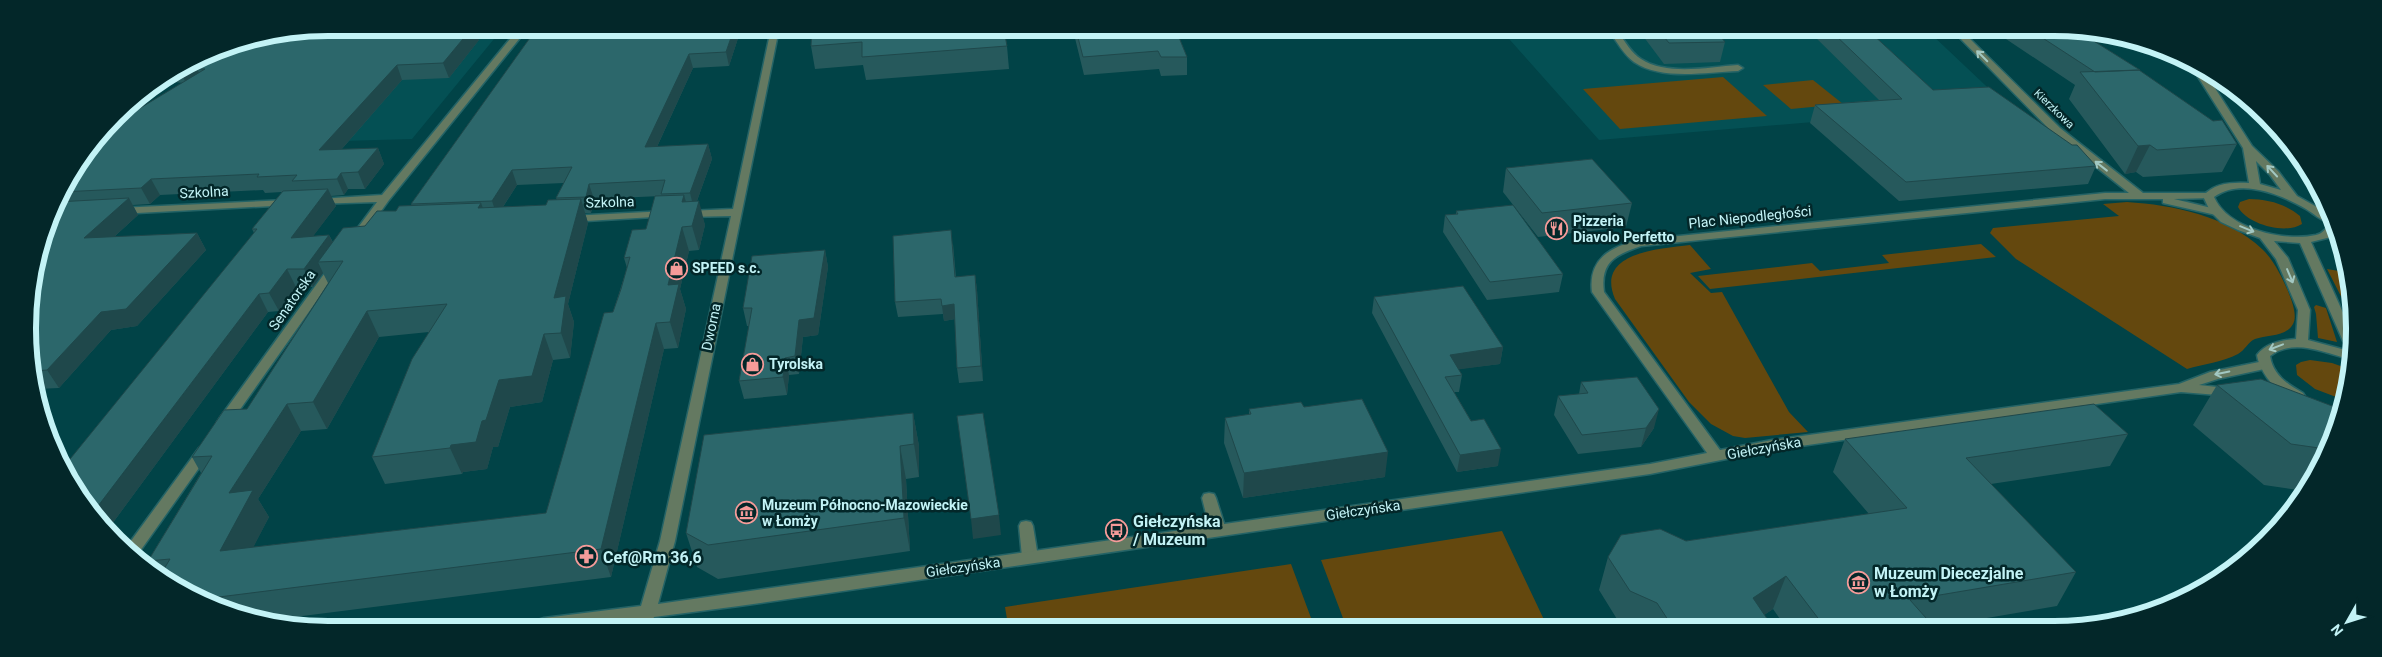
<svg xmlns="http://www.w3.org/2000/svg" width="2382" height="657" font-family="Roboto,sans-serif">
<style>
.built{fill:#045054}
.green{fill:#64480e}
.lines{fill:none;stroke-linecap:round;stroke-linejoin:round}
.service-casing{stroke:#246366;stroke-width:3}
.minor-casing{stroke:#246366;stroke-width:3}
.tertiary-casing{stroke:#246366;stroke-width:3}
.service{fill:#647961;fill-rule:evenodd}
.minor{fill:#647961;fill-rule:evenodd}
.tertiary{fill:#647961;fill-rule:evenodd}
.wall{fill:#26595c;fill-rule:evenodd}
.shaded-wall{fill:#1f484b}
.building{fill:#2c676b;stroke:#1f484b}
.oneway{stroke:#a2c8c2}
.labels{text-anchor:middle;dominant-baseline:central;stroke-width:5;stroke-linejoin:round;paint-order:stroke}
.far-street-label{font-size:11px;fill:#c3f3f6;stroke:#032729}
.street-label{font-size:14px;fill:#c3f3f6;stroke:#032729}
.poi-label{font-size:14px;font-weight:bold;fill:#c3f3f6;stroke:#032729;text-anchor:start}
.near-poi-label{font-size:16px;font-weight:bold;fill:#c3f3f6;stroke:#032729;text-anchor:start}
.rim{fill:none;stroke:#c3f3f6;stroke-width:6}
</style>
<rect width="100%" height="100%" fill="#014347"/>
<path class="built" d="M 370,28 L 503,28 L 412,139 L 240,144 Z
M 1502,31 L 1930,33 L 2002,101 L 1945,111 L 1599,140 Z"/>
<path class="green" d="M 1723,77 L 1767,116 L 1620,129 L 1583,89 Z
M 1813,80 L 1843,104 L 1791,109 L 1763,85 Z
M 2249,199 C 2267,199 2286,204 2300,216 L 2302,224 C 2285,235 2247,224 2238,207 L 2240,202 Z
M 2127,202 C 2173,205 2228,216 2262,249 C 2273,259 2282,277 2288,291 C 2291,299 2298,315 2293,324 C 2286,337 2267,335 2255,339 C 2248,342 2245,350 2238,354 C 2223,362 2203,364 2187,369 L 2016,259 L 1990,233 L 1993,228 L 2119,216 L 2103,204 Z
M 1981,244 L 1996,257 L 1710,289 L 1698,276 L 1812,263 L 1820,271 L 1889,263 L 1882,255 Z
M 1690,245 L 1711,269 L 1690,273 L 1711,293 L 1722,292 L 1789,412 L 1808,432 L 1745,438 L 1733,436 L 1711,424 L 1689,402 L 1615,299 C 1595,252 1659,249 1690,245 Z
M 2327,269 L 2345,272 L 2349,278 L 2349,312 Z
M 2316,305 L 2326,308 L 2337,342 L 2318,338 L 2316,314 L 2314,307 Z
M 2310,360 L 2332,363 L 2349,369 L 2349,387 L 2344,400 L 2315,389 L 2297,375 L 2296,365 L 2301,362 Z
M 1502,531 L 1547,626 L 1346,626 L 1321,560 Z
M 1291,564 L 1314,626 L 1008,625 L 1005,607 Z"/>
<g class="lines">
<defs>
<path id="service" d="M 1610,32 L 1618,32 C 1625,41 1631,53 1641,59 C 1667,76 1709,67 1738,65 L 1743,68 L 1738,71 C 1706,72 1662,81 1634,62 C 1624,55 1617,42 1610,32 Z
M 1209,493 L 1214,494 L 1216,498 L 1226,530 L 1223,534 L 1218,535 L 1213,534 L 1210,530 L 1202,498 L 1204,494 Z
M 1026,521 L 1031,522 L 1033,526 L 1038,557 L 1035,561 L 1030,563 L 1025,561 L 1022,557 L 1019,526 L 1021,522 Z"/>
<path id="minor" d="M 519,28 L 528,28 L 389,200 L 361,239 L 353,239 L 351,237 L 377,202 L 314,204 L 313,202 L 318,199 L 382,195 Z
M 771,29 L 779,29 L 675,541 L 658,604 L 1650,464 L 1707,453 L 1592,292 C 1588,259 1610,247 1639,240 L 2105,193 L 2129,193 L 2052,132 L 1955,33 L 1964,33 L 2060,128 L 2143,193 L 2208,193 L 2213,196 L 2212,198 L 2174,199 L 2220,210 L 2222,212 L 2216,215 L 2163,203 L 2163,199 L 2105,199 L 1641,246 C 1615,255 1600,262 1604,292 L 1720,450 L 1772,440 L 2179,384 L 2210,372 L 2264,361 L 2270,365 L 2269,368 L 2218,379 L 2199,385 L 2235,389 L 2237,392 L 2235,395 L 2230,396 L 2181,392 L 1772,450 L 1650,474 L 739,606 L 654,617 L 651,624 L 635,624 L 637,619 L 592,624 L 536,624 L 538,620 L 544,618 L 641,606 L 660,541 L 731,216 L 687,217 L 681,214 L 687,211 L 733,209 Z
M 288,200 L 293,203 L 292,205 L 118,214 L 112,211 L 118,208 Z
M 667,211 L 671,212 L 673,214 L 671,216 L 569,222 L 563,219 L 569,216 Z
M 336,261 L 342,265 L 229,425 L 219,425 L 217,422 L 219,419 L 332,263 Z
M 204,446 L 209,448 L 211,451 L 138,554 L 128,545 L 199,448 Z"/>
<path id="tertiary" d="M 2195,67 L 2204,71 L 2252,146 L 2278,171 L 2297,196 L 2324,211 L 2329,222 C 2321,221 2313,213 2306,209 C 2280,194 2241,178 2214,197 C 2228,229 2284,242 2316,235 C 2324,233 2324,229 2330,225 L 2335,236 L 2311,242 L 2349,326 L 2349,345 L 2343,341 L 2300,243 L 2274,241 L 2288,258 L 2310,310 L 2308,340 L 2349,351 L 2349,359 C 2322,352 2294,338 2270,356 C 2273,375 2287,384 2303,393 L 2305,396 L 2303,399 C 2283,404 2259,372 2257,355 C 2266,343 2282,340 2296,339 L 2298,310 L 2276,259 L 2260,238 L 2238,230 L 2221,222 L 2210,211 L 2203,196 C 2214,183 2232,182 2249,183 L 2243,148 L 2193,69 ZM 2256,161 L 2270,175 L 2281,190 L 2260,184 Z"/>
</defs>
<use href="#service" class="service-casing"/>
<use href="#minor" class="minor-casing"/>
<use href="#tertiary" class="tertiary-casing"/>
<use href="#service" class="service"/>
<use href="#minor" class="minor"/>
<use href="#tertiary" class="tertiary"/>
</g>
<path class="wall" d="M 537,28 L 741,29 L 729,66 L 693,68 L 657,147 L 708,144 L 712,159 L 697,201 L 705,225 L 699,250 L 689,251 L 680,289 L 686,309 L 678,348 L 664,349 L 611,577 L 263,621 L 178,589 L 152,567 L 148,561 L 201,473 L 192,457 L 247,409 L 328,283 L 323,273 L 313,287 L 296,287 L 279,311 L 268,312 L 109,528 L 254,233 L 252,229 L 282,192 L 265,193 L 263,190 L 160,195 L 150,204 L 133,205 L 138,215 L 114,237 L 197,233 L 206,250 L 137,326 L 111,330 L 59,388 L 36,389 L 28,309 L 58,196 L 112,125 L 183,83 L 164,81 L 214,50 L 370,29 L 479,40 L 449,78 L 402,80 L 341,150 L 378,148 L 384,164 L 365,189 L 348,189 L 344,195 L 331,196 L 336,206 L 313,236 L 329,235 L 333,242 L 396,211 L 412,206 L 411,204 ZM 564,183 L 556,198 L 557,200 L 546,205 L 503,207 L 517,185 ZM 661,196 L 646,229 L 624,258 L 627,268 L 613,312 L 546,513 L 253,547 L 269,517 L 258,499 L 301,431 L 327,429 L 379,337 L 429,332 L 372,457 L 385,484 L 462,474 L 463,472 L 487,469 L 493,447 L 498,447 L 510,407 L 542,402 L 553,360 L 570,358 L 574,322 L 568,304 L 588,223 L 585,213 L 591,213 L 594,199 Z
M 812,29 L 1007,46 L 1009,69 L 866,80 L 863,65 L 815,69 L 811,46 Z
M 1073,30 L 1176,30 L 1187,57 L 1187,75 L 1161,76 L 1159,69 L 1084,75 Z
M 1640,32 L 1717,32 L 1725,42 L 1720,62 L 1664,64 Z
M 1810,32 L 1870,32 L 1933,90 L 2096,166 L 2088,184 L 1899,201 L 1810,123 L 1815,105 L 1879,100 Z
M 1997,33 L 2085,33 L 2084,35 L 2140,70 L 2140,71 L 2237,144 L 2222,172 L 2143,177 L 2136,172 L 2125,174 L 2069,99 L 2075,85 Z
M 1506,168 L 1632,203 L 1626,227 L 1538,237 L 1503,192 Z
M 1456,211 L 1563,274 L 1559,292 L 1487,300 L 1443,232 L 1445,215 L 1456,214 Z
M 953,244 L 956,277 L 975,275 L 977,290 L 983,381 L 959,383 L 957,368 L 955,319 L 944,321 L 943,314 L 898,317 L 895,302 Z
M 825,250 L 828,267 L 818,335 L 803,337 L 799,374 L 789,375 L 787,395 L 744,399 L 739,381 L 749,326 L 747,326 L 743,308 Z
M 1374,297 L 1503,347 L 1500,364 L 1458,369 L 1462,375 L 1459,392 L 1454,392 L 1498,466 L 1457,472 L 1372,313 Z
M 1581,382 L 1654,428 L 1641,447 L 1578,454 L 1554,415 L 1558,396 L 1579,394 Z
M 2217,385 L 2340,409 L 2314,479 L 2304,491 L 2264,485 L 2193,425 Z
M 1304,407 L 1385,477 L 1243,498 L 1224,443 L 1225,418 L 1249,415 L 1249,409 Z
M 913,413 L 919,446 L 919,477 L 906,479 L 910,551 L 718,579 L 697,567 L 686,533 Z
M 2128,434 L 2110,466 L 1991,484 L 2076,572 L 2057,606 L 1934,627 L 1785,626 L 1773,609 L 1764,615 L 1772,626 L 1625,626 L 1620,624 L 1599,590 L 1608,557 L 1686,541 L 1869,514 L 1833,472 L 1845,439 Z"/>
<path class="shaded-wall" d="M 353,28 L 372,28 L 357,45 L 351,30 Z
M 472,28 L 475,28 L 479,40 L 449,78 L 443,63 Z
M 734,29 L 741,29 L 729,66 L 726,52 Z
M 254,42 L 197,69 L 200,74 L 186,83 L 180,71 L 214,50 Z
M 689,54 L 693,68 L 650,162 L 645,147 Z
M 397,65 L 402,80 L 326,167 L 319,150 Z
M 708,144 L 712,159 L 694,209 L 690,193 Z
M 2150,145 L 2136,172 L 2125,174 L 2138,146 Z
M 378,148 L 384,164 L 365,189 L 358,172 Z
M 512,170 L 517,185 L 497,216 L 492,201 Z
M 341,173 L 348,189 L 344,195 L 337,179 Z
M 151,179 L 160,195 L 150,204 L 141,188 Z
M 589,184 L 594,199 L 591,213 L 586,197 Z
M 328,189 L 336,206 L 299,255 L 291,238 Z
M 684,195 L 691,219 L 682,202 Z
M 129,198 L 138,215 L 94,255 L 84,238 Z
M 581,199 L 588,223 L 568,304 L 574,322 L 570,358 L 561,333 L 554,298 Z
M 699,201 L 705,225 L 699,250 L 692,226 Z
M 481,203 L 490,227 L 478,208 Z
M 682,227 L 689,251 L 680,289 L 686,309 L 678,348 L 670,322 L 668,285 Z
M 197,233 L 206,250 L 137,326 L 111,330 L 59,388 L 47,370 L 101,312 Z
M 329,235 L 338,253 L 318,262 L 323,273 L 313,287 L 304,269 Z
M 825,250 L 828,267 L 818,335 L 803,337 L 799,374 L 795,356 L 799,320 Z
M 287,269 L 296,287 L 279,311 L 269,293 Z
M 975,275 L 977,290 L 983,381 L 981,366 Z
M 259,294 L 268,312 L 109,528 L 92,514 Z
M 954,304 L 956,319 L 944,321 L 942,306 Z
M 367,311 L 379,337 L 327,429 L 313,402 Z
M 656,323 L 664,349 L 611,577 L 601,549 Z
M 544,334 L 553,360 L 542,402 L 510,407 L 498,447 L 493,447 L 487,469 L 463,472 L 462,474 L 450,448 L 451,445 L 482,421 L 499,380 Z
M 1503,347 L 1500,364 L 1447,371 L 1450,355 Z
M 785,358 L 789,375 L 787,395 L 783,377 Z
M 287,404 L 301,431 L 258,499 L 269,517 L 237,579 L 220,551 L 229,493 Z
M 1659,409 L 1654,428 L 1641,447 L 1646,428 Z
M 913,413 L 919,446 L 919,477 L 914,444 Z
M 900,446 L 906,479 L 910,551 L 904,518 Z
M 1501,449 L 1498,466 L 1457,472 L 1460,455 Z
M 1388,452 L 1385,477 L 1243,498 L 1244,473 Z
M 999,515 L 1001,535 L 973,539 L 971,519 Z
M 1786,576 L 1773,609 L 1748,626 L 1753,598 Z"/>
<path class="building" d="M 328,28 L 353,28 L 351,30 L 416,28 L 472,28 L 443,63 L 397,65 L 319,150 L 378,148 L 358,172 L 341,173 L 337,179 L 292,181 L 297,175 L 257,177 L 259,174 L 151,179 L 141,188 L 61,192 L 112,125 L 205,69 L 197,69 L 236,46 Z
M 537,28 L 734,29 L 726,52 L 689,54 L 645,147 L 708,144 L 690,193 L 661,194 L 665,180 L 589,184 L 586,197 L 556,198 L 572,167 L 512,170 L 492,201 L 411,204 Z
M 812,29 L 1004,30 L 1007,46 L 862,57 L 862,42 L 811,46 Z
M 1076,30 L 1176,30 L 1187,57 L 1161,57 L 1158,51 L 1083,57 Z
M 1660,32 L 1717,32 L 1725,42 L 1669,43 Z
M 1832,32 L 1870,32 L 1933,90 L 1989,87 L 2072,145 L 2077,145 L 2096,166 L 1906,182 L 1815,105 L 1902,99 Z
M 2035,33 L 2081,33 L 2140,70 L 2095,72 Z
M 2139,70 L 2213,121 L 2222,120 L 2237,144 L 2157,150 L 2150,145 L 2138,146 L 2080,72 Z
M 1592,159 L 1632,203 L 1542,213 L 1506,168 Z
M 328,189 L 291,238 L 329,235 L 304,269 L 287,269 L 269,293 L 259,294 L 92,514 L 90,512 L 66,464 L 257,229 L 252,229 L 283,191 Z
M 684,195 L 682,202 L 699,201 L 692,226 L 682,227 L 668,285 L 679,284 L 670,322 L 656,323 L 601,549 L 203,599 L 178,589 L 161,574 L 170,559 L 148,561 L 212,456 L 192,457 L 224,410 L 247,409 L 343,261 L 318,262 L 343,228 L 365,226 L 377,211 L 396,211 L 399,206 L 481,203 L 478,208 L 546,205 L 548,200 L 581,199 L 554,298 L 566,296 L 561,333 L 544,334 L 532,376 L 499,380 L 486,420 L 482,421 L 476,442 L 451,445 L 450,448 L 372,457 L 412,359 L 447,304 L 367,311 L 313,402 L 287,404 L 229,493 L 253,490 L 220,551 L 546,513 L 604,313 L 613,312 L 621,289 L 630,257 L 624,258 L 632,230 L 646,229 L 655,196 Z
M 129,198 L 84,238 L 197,233 L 126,309 L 101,312 L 47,370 L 34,371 L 28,309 L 57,202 Z
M 1513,205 L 1563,274 L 1490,282 L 1445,215 L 1458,214 L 1456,211 Z
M 951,230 L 955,277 L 975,275 L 981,366 L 957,368 L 954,304 L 942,306 L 941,299 L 895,302 L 893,236 Z
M 825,250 L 814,318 L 799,320 L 795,356 L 785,358 L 783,377 L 739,381 L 752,308 L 743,308 L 752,256 Z
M 1463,286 L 1503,347 L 1450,355 L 1462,375 L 1445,377 L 1471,421 L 1484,419 L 1501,449 L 1460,455 L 1374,297 Z
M 1637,377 L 1659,409 L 1646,428 L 1582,435 L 1558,396 L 1588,393 L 1581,382 Z
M 2261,379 L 2340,409 L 2326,449 L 2291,444 L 2217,385 Z
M 1362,399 L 1388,452 L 1244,473 L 1225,418 L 1251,414 L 1249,409 L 1301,402 L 1304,407 Z
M 2094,404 L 2128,434 L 1966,458 L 2076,572 L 1910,600 L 1934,627 L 1824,626 L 1786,576 L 1753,598 L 1772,626 L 1672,626 L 1657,603 L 1630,591 L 1608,557 L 1621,535 L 1660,529 L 1686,541 L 1907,508 L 1845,439 Z
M 913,413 L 914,444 L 900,446 L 904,518 L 708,545 L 686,533 L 704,435 Z
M 983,413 L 999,515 L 971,519 L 957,416 Z
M 577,622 L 576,624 L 558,624 Z"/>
<defs><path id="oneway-shaft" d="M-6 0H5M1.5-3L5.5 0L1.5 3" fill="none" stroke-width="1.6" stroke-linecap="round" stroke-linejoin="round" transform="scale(1.25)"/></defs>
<g class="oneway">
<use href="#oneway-shaft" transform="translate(1982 56) rotate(-135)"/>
<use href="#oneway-shaft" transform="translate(2101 166) rotate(-142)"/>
<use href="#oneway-shaft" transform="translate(2272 171) rotate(-133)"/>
<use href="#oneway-shaft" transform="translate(2247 229) rotate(22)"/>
<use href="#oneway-shaft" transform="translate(2290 276) rotate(67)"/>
<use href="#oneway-shaft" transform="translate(2276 347) rotate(159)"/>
<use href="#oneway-shaft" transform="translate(2222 373) rotate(168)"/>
</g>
<defs>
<symbol id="restaurant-ring" viewBox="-11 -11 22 22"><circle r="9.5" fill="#032729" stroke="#f59b99" stroke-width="1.5"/><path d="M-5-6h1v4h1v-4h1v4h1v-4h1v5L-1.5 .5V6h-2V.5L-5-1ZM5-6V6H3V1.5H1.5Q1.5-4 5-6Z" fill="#f59b99"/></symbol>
<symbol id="shop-ring" viewBox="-11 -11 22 22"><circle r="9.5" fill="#032729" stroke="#f59b99" stroke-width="1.5"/><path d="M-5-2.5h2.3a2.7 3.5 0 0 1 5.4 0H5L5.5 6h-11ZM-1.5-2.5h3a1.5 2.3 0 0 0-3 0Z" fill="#f59b99"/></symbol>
<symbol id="museum-ring" viewBox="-11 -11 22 22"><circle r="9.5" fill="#032729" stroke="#f59b99" stroke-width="1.5"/><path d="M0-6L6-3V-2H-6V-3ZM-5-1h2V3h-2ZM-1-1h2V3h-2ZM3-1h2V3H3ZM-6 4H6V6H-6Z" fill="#f59b99"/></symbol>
<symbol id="bus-ring" viewBox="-11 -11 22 22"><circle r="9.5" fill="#032729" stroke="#f59b99" stroke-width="1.5"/><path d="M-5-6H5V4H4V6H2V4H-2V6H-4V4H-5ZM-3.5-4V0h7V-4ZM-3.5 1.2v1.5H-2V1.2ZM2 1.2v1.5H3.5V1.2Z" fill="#f59b99"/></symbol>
<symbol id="pharmacy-ring" viewBox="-11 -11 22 22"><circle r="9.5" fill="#032729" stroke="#f59b99" stroke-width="1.5"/><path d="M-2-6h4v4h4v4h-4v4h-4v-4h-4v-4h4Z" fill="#f59b99"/></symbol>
</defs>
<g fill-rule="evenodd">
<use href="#restaurant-ring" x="1544" y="216" width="25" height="25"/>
<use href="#shop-ring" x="664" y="256" width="25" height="25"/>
<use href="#shop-ring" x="740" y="352" width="25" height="25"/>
<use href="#museum-ring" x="734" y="500" width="25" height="25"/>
<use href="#bus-ring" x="1104" y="518" width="25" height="25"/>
<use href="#pharmacy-ring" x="574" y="544" width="25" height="25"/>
<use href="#museum-ring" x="1846" y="570" width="25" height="25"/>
</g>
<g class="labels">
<g class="far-street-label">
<text transform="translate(2054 109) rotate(44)">Kierzkowa</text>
</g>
<g class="street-label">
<text transform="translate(204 192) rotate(-3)">Szkolna</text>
<text transform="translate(610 202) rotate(-2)">Szkolna</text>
<text transform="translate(1750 217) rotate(-6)">Plac Niepodległości</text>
<text transform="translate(292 300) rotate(-55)">Senatorska</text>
<text transform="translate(711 327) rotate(-78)">Dworna</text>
<text transform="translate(1764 448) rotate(-10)">Giełczyńska</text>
<text transform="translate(1363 510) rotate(-8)">Giełczyńska</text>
<text transform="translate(963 567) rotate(-8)">Giełczyńska</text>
</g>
<g class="poi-label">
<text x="1573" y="221">Pizzeria<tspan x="1573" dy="16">Diavolo Perfetto</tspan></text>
<text x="692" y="268">SPEED s.c.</text>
<text x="769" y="364">Tyrolska</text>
<text x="762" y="505">Muzeum Północno-Mazowieckie<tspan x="762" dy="16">w Łomży</tspan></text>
</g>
<g class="near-poi-label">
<text x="1133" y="521">Giełczyńska<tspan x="1133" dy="18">/ Muzeum</tspan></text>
<text x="603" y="557">Cef@Rm 36,6</text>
<text x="1874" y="573">Muzeum Diecezjalne<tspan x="1874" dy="18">w Łomży</tspan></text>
</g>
</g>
<path d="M0 0H2382V657H0ZM328 36H2054A292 292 0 0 1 2346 328V329A292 292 0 0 1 2054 621H328A292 292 0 0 1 36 329V328A292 292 0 0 1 328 36Z" fill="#032729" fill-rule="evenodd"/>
<path class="rim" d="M328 36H2054A292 292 0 0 1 2346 328V329A292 292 0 0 1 2054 621H328A292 292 0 0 1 36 329V328A292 292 0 0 1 328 36Z"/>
<g transform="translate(2347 622) rotate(231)" stroke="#032729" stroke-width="4" paint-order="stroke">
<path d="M0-4L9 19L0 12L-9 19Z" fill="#c3f3f6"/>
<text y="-8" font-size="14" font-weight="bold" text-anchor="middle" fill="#c3f3f6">N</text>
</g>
</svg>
